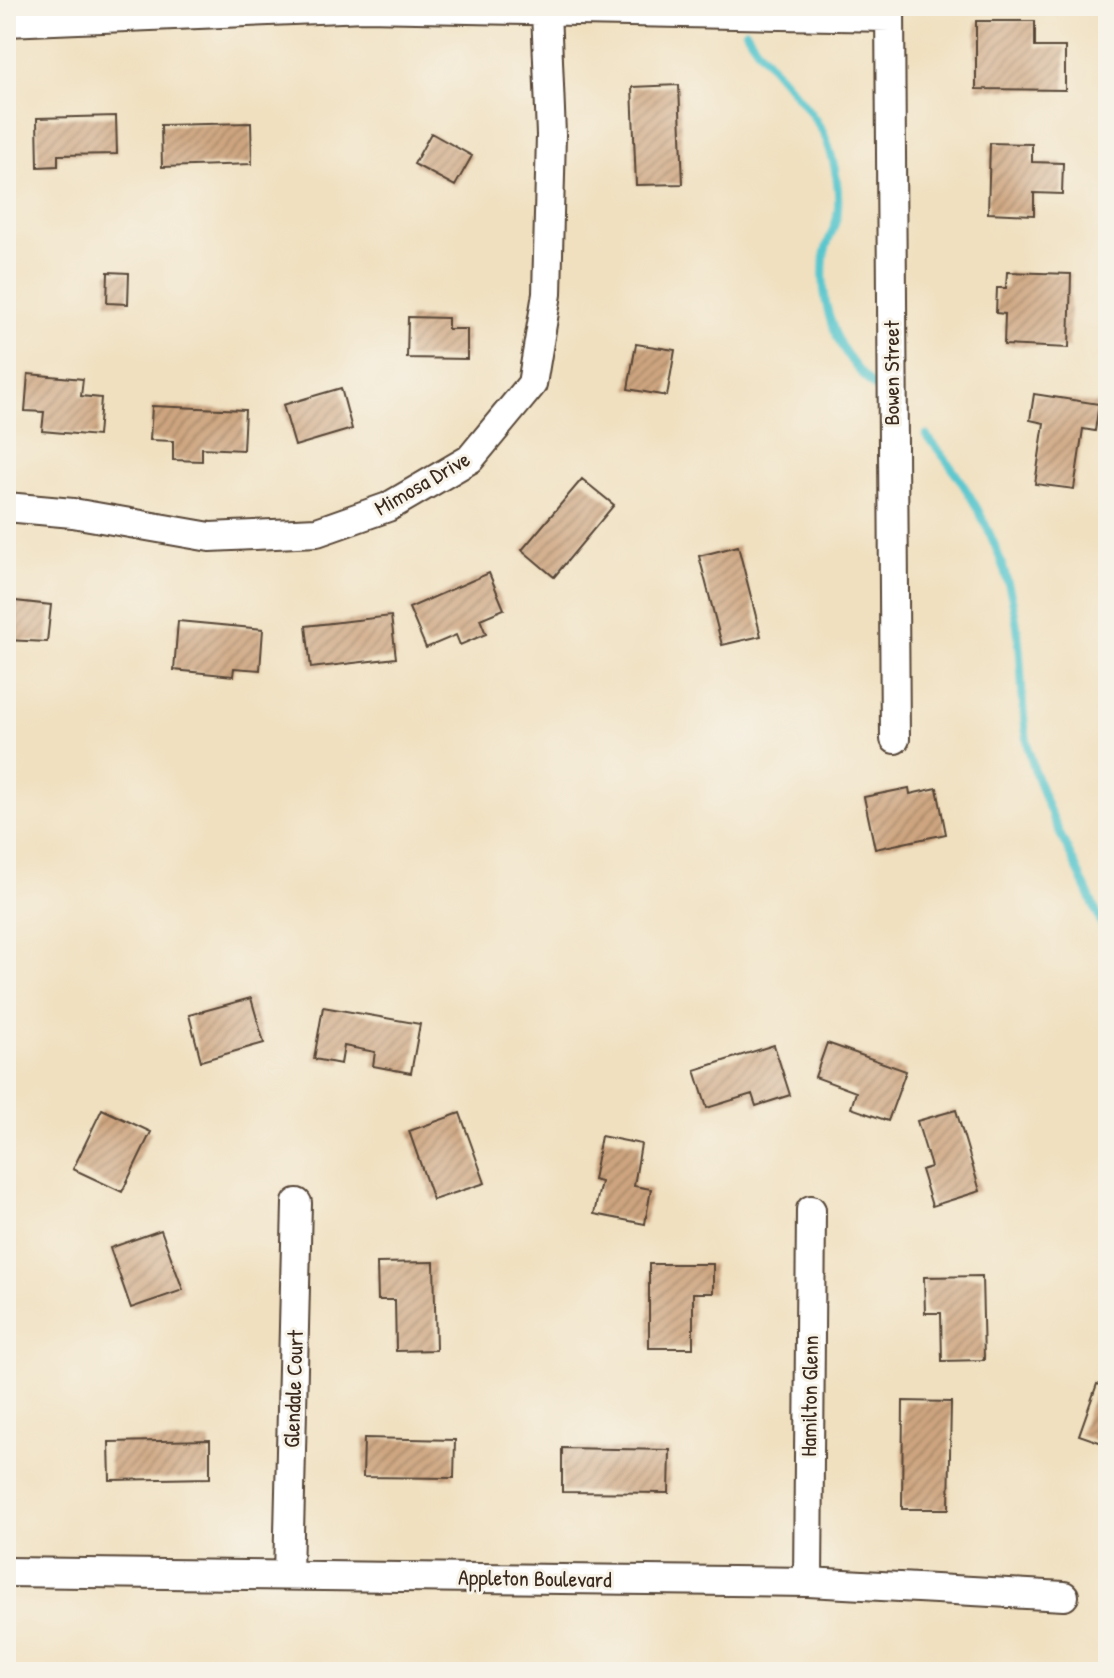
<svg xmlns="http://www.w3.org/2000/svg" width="1114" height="1678" font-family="'Patrick Hand',sans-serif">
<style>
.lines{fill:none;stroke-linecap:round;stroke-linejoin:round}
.stream{stroke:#58c6cd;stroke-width:8}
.building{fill:url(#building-hatch)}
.minor-casing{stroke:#564536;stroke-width:32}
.minor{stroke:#fff;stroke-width:28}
.labels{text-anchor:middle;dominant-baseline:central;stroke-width:6;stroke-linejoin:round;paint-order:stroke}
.street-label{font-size:22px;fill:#3b2a1e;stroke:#f7f3e8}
</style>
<defs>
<pattern id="building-hatch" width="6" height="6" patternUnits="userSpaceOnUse" patternTransform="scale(2)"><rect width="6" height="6" fill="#cea580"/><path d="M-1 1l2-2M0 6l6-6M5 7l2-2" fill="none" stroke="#a88768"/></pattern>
</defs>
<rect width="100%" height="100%" fill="#f7f3e8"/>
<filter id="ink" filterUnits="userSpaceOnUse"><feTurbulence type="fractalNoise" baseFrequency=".0125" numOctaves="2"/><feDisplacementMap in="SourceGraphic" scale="16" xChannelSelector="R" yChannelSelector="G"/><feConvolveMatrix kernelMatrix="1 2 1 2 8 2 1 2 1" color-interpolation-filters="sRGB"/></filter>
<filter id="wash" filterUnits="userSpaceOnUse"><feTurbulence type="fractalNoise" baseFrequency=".006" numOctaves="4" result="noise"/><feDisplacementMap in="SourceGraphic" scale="32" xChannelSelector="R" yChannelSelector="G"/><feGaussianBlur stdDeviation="1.8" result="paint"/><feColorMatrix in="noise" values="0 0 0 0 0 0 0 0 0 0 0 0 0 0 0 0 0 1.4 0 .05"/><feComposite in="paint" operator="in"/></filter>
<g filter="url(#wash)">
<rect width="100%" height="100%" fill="#f0e0c0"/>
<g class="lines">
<path class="stream" d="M 746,31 C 765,66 813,106 826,139 C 835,162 841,192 837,217 C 834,231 825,244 824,258 C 819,309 838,355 876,388
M 926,435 C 977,494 1012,565 1019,643 C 1023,684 1021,729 1034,769 C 1053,829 1088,883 1108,942"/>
</g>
<g id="blocks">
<path class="building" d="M 976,21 L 1035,21 L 1035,47 L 1065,47 L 1065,90 L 976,89 Z
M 1106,41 L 1108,41 L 1108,82 L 1101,81 Z
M 679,85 L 683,184 L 636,185 L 632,87 Z
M 116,116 L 117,154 L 58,155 L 58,166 L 38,167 L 37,118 Z
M 251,123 L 252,164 L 162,167 L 161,125 Z
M 431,133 L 472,156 L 455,186 L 414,164 Z
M 990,143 L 1032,144 L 1032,162 L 1063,163 L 1062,194 L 1034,193 L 1034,215 L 988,213 Z
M 108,272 L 129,273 L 128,304 L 107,303 Z
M 1007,272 L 1071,274 L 1069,348 L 1004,345 L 1005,314 L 996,313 L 997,288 L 1006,288 Z
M 408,317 L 448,318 L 448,329 L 467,329 L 467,359 L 407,358 Z
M 636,344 L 675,350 L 667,396 L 628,389 Z
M 28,374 L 83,379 L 81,396 L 101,398 L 98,436 L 42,431 L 44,412 L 25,411 Z
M 341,388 L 352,429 L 295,446 L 283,405 Z
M 1034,394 L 1099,404 L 1095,431 L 1083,429 L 1074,489 L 1035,484 L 1044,423 L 1030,420 Z
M 152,406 L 245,410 L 243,450 L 202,448 L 202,461 L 173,460 L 173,441 L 150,440 Z
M 582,479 L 614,505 L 554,577 L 522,550 Z
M 738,546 L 761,636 L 722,645 L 699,556 Z
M 489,573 L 504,609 L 480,619 L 486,634 L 460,645 L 456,635 L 426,648 L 409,608 Z
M 6,600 L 51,605 L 47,642 L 6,640 Z
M 391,616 L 396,658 L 311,668 L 306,626 Z
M 178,621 L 263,629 L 260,670 L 234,668 L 233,676 L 174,670 Z
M 909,788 L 910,794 L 937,788 L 946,834 L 875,849 L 864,797 Z
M 251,998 L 264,1043 L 201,1061 L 189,1015 Z
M 323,1007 L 420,1024 L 411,1073 L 373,1066 L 375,1052 L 344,1046 L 341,1064 L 314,1059 Z
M 827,1043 L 906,1071 L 888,1121 L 851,1108 L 856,1092 L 815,1077 Z
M 774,1045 L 790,1095 L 756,1106 L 752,1094 L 707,1108 L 695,1070 Z
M 102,1109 L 151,1132 L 122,1192 L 73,1169 Z
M 956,1110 L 980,1191 L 932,1206 L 921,1170 L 931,1167 L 917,1121 Z
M 460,1113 L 485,1183 L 433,1200 L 409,1131 Z
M 601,1136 L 641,1144 L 634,1186 L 651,1189 L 645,1224 L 594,1214 L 601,1182 L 593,1180 Z
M 161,1230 L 183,1290 L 131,1308 L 110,1248 Z
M 434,1262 L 436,1350 L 396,1351 L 395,1300 L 378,1300 L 377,1263 Z
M 649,1264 L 713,1264 L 713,1293 L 693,1293 L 693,1348 L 649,1348 Z
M 982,1276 L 984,1360 L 942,1361 L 941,1313 L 925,1313 L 924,1277 Z
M 1097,1384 L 1108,1387 L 1108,1445 L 1079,1435 Z
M 903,1401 L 951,1402 L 949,1509 L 902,1509 Z
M 364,1438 L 455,1440 L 454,1478 L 363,1477 Z
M 210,1440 L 210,1478 L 110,1480 L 109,1442 Z
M 562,1448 L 670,1450 L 669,1493 L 562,1492 Z"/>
</g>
</g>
<g filter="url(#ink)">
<use href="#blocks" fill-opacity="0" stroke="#564536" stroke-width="2"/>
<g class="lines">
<defs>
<path id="minor" d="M 890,6 L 895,739
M 6,22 L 365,7 L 890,17
M 6,507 L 73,513 L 210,537 L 317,532 L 388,507 L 470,459 L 532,384 L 547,294 L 551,135 L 546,11
M 6,1572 L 808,1582 L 1064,1596
M 288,1575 L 297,1203
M 808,1582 L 811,1210"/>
</defs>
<use href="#minor" class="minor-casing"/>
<use href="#minor" class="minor"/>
</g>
</g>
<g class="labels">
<g class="street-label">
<text transform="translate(891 373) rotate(-90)">Bowen Street</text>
<text transform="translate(422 483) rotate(-30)">Mimosa Drive</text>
<text transform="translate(293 1389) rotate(-88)">Glendale Court</text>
<text transform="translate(809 1396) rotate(-89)">Hamilton Glenn</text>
<text transform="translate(535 1578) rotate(1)">Appleton Boulevard</text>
</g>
</g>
<rect width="1114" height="1678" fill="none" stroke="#f7f3e8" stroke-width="32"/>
</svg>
